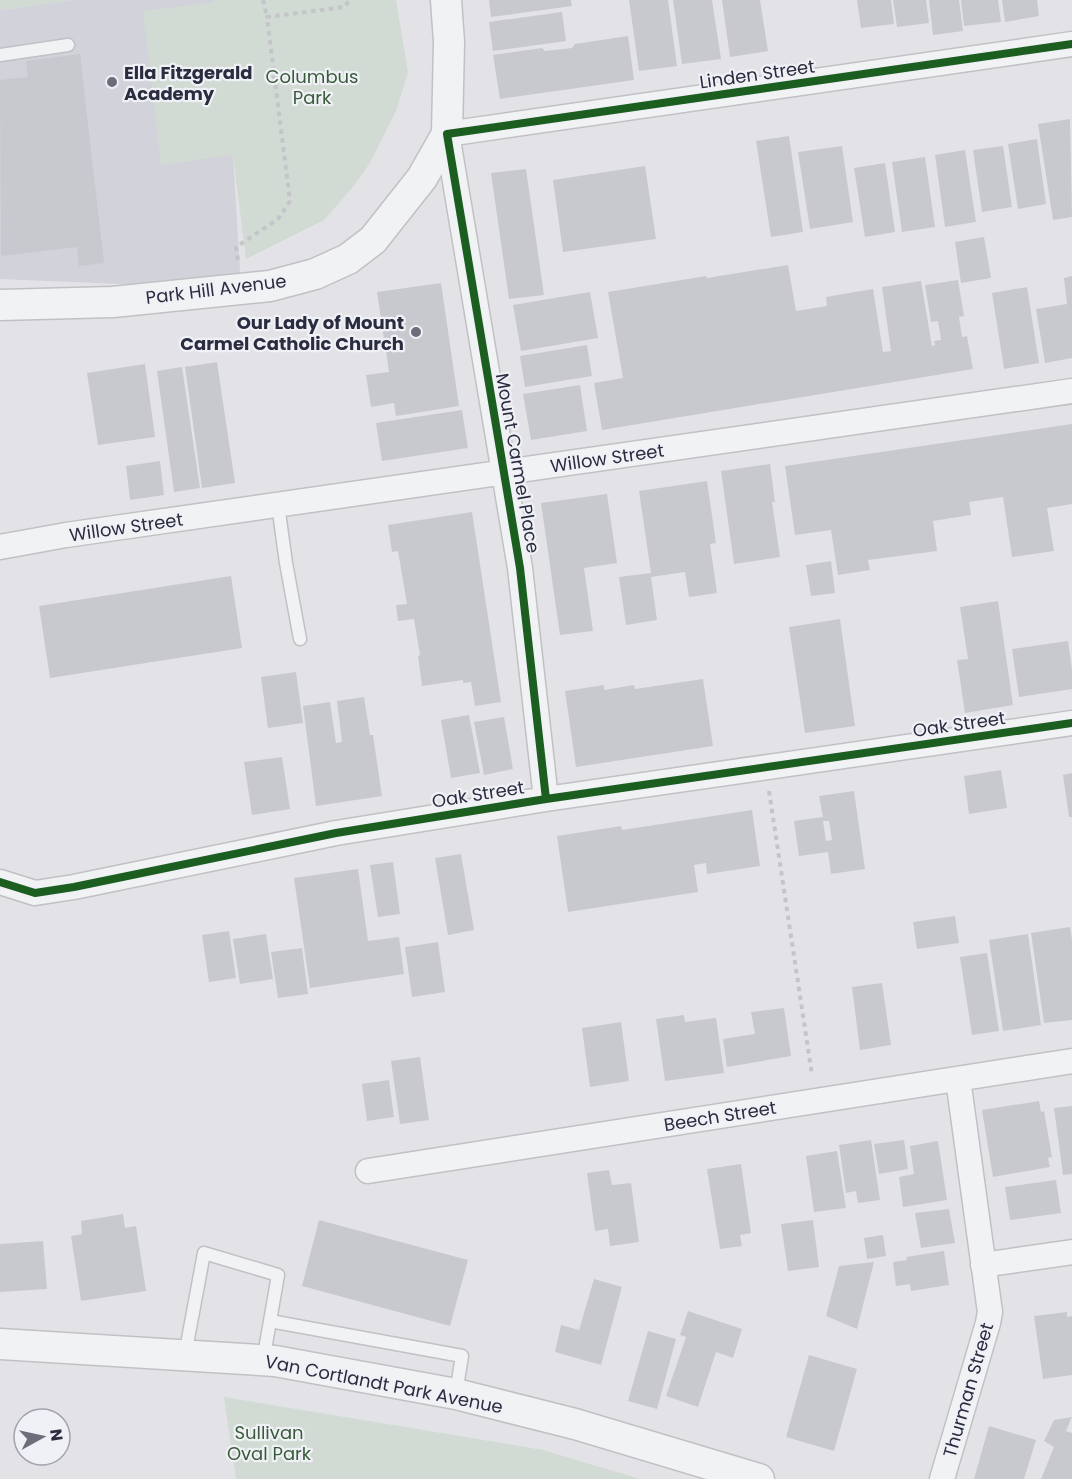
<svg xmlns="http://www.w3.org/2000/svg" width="1072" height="1479" font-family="Poppins,sans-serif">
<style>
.built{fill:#d1d2da}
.green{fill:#d1dad3}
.building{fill:#c8c9ce;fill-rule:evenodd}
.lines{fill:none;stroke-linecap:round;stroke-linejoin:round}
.service-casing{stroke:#c1c1c5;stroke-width:15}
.minor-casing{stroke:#c1c1c5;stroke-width:27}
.tertiary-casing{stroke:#c1c1c5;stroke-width:33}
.path{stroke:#c4c4ca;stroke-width:4;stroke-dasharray:4.5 4.5;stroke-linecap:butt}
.service{stroke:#f1f2f4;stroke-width:12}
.minor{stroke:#f1f2f4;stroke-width:24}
.tertiary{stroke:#f1f2f4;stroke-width:30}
.cycleway-casing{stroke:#f0f1f6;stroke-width:11}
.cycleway{stroke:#1b5e20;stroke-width:8}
.poi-dot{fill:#6b6d7a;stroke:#f0f1f6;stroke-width:2}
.labels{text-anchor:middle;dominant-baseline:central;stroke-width:4.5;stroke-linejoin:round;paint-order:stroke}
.poi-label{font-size:18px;font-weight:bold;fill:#2a2d40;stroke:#f0f1f6;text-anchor:start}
.street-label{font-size:18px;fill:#2a2d40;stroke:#f0f1f6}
.park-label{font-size:18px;fill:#385b39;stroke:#f0f1f6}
</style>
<rect width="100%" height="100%" fill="#e3e3e7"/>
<path class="built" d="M 73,0 L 214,0 L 233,155 L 241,289 L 0,279 L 0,10 Z"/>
<path class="green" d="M 0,0 L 73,0 L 0,10 Z
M 214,0 L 396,0 L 408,72 L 396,111 L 370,163 L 352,188 L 324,220 L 246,259 L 233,155 L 161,165 L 143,11 L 214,2 Z
M 224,1397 L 543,1450 L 640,1479 L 236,1479 Z"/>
<path class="building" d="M 489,0 L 571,0 L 572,6 L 491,17 Z
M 629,0 L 668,0 L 677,66 L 639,71 Z
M 673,0 L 712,0 L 721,59 L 682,64 Z
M 722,0 L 760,0 L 768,51 L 730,57 Z
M 857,0 L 891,0 L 894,24 L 861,28 Z
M 893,0 L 926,0 L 929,23 L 897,27 Z
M 929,0 L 959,0 L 963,31 L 933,35 Z
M 961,0 L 998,0 L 1001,22 L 964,26 Z
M 1002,0 L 1037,0 L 1039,16 L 1005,22 Z
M 562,12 L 566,41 L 493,51 L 489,22 Z
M 628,36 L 634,80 L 500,99 L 493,55 L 542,48 L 545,51 L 572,48 L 575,44 Z
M 80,54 L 104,263 L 79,266 L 77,247 L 1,256 L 0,80 L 28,77 L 26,61 Z
M 1070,119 L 1072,217 L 1053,220 L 1038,124 Z
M 789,136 L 803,232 L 771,237 L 756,141 Z
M 1037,139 L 1046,204 L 1018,209 L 1008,144 Z
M 842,146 L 853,222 L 810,229 L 798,152 Z
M 1003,146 L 1012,207 L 982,212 L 973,150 Z
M 965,150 L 976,222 L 945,227 L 935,155 Z
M 925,157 L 935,227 L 902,232 L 892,162 Z
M 885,163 L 895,232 L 865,237 L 854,168 Z
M 645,166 L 656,239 L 563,252 L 553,180 Z
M 526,169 L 544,295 L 509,299 L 491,173 Z
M 984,237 L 991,278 L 961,283 L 955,242 Z
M 788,265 L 796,311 L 827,306 L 826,297 L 873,289 L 883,352 L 891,351 L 882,287 L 921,281 L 932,346 L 935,345 L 934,341 L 941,340 L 938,321 L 931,322 L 925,285 L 958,280 L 964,316 L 959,317 L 962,337 L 967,336 L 973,369 L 602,430 L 594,383 L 623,378 L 608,292 L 706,276 L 707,278 Z
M 1072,276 L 1072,358 L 1045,363 L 1036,309 L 1067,304 L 1064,278 Z
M 441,283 L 459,406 L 396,416 L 394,403 L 371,407 L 366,375 L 389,372 L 377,292 Z
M 1027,287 L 1039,363 L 1004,369 L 992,293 Z
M 590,292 L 598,338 L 521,351 L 513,305 Z
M 587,345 L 592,376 L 525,387 L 520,356 Z
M 217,362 L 235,483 L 202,488 L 185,367 Z
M 145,364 L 155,437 L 98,445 L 87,373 Z
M 182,367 L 200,488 L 174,492 L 157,371 Z
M 580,385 L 587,431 L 531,440 L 523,394 Z
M 462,410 L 468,448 L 382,461 L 376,423 Z
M 1072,424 L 1072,504 L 1047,508 L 1054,551 L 1012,557 L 1003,497 L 969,502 L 971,515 L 933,521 L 937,551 L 868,560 L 870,570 L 838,575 L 831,530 L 795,535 L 785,466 Z
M 160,461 L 164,495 L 130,500 L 126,466 Z
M 770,464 L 775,502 L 772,502 L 780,557 L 734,564 L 721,471 Z
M 707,481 L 716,543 L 710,544 L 717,593 L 689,597 L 685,572 L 651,577 L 657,620 L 626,625 L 619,577 L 651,573 L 639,491 Z
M 607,494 L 617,563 L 584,568 L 593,631 L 560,635 L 541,503 Z
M 472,512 L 501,702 L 475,706 L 471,682 L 463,683 L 463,680 L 422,686 L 418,656 L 420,655 L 414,619 L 398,621 L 396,605 L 407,604 L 398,551 L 392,552 L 388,525 Z
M 831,561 L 835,593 L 811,596 L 806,565 Z
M 231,576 L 242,648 L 50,678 L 39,606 Z
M 998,601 L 1013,705 L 965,713 L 957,660 L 968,659 L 960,607 Z
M 840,619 L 855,726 L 805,733 L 789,627 Z
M 1068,641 L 1072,670 L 1072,689 L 1019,697 L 1012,649 Z
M 296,672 L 303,723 L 268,728 L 261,677 Z
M 703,679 L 713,746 L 576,767 L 565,691 L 604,685 L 604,690 L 634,685 L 635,689 Z
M 364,697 L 370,735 L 373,735 L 382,796 L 316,806 L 303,706 L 330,702 L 336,743 L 342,742 L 337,701 Z
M 469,715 L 480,773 L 451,778 L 441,720 Z
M 504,717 L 513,769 L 484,775 L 474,722 Z
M 282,757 L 290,809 L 252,815 L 244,762 Z
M 1001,770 L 1007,808 L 969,814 L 964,776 Z
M 1072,773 L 1072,817 L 1069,817 L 1063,775 Z
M 854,791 L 865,869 L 831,874 L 828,852 L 799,856 L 794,821 L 823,817 L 819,796 ZM 823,821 L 829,821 L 832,840 L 826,841 Z
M 752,810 L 760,866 L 707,874 L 706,863 L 694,865 L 698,892 L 568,912 L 557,836 L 621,826 L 622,830 Z
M 461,854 L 474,930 L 448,935 L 435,858 Z
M 393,862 L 400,914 L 378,917 L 370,865 Z
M 358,869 L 368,941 L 399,937 L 404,974 L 310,988 L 294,878 Z
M 955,916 L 959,943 L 917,949 L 913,922 Z
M 1070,927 L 1072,940 L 1072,1020 L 1044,1023 L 1031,933 Z
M 229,931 L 236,978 L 209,982 L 202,935 Z
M 266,934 L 273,979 L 240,984 L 233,939 Z
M 1028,934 L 1041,1025 L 1003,1031 L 989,940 Z
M 438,942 L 445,992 L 412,997 L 405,947 Z
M 302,948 L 308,994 L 278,998 L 271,952 Z
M 987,953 L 999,1031 L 972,1035 L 960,957 Z
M 882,983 L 891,1045 L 860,1050 L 852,987 Z
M 784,1008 L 791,1056 L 727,1067 L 723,1039 L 755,1034 L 751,1012 Z
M 684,1015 L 685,1022 L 716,1018 L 724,1073 L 665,1081 L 656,1019 Z
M 621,1022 L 629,1081 L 590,1087 L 582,1028 Z
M 420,1057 L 429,1120 L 400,1124 L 391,1061 Z
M 389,1080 L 394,1117 L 367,1121 L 362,1084 Z
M 1039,1101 L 1041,1112 L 1044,1111 L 1052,1157 L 1048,1158 L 1050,1167 L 993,1177 L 982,1110 Z
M 1072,1106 L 1072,1174 L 1063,1175 L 1054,1108 Z
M 871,1140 L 880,1200 L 858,1203 L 856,1191 L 846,1193 L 839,1145 Z
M 904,1140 L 908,1169 L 879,1174 L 874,1144 Z
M 938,1141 L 947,1200 L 903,1207 L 899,1177 L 914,1174 L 910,1146 Z
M 837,1151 L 846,1208 L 814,1212 L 806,1156 Z
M 741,1164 L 751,1233 L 740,1235 L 742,1246 L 720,1249 L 707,1169 Z
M 609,1170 L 612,1185 L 631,1183 L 639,1242 L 610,1246 L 608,1229 L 595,1231 L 587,1173 Z
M 1056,1180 L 1061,1213 L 1010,1220 L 1005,1187 Z
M 949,1209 L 955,1243 L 921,1248 L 915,1213 Z
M 123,1214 L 125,1228 L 136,1226 L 146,1291 L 81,1301 L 71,1236 L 82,1234 L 81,1221 Z
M 319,1220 L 468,1260 L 450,1326 L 302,1286 Z
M 813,1220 L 819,1267 L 788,1271 L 781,1224 Z
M 883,1235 L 886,1256 L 867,1259 L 864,1238 Z
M 43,1241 L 47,1289 L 0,1292 L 0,1244 Z
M 944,1251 L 949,1285 L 911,1291 L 910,1284 L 896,1286 L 893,1262 L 907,1260 L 906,1257 Z
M 874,1262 L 857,1329 L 826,1316 L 839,1266 Z
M 594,1279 L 622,1287 L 601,1365 L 555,1352 L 561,1325 L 579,1330 Z
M 688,1311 L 742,1329 L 733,1358 L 716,1352 L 698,1407 L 666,1396 L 686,1337 L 680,1335 Z
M 1067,1312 L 1067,1317 L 1072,1316 L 1072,1375 L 1043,1379 L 1034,1316 Z
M 648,1331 L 676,1339 L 657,1409 L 628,1401 Z
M 809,1355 L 857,1369 L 834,1451 L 786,1437 Z
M 1072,1417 L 1066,1431 L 1072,1433 L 1072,1479 L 1041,1479 L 1054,1447 L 1044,1441 L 1054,1420 Z
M 989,1426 L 1036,1440 L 1024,1479 L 974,1479 Z"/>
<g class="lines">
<defs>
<path id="service" d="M 0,55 L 68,45
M 278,505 L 286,563 L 300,639
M 185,1355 L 204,1253 L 278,1275 L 270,1321 L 462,1356 L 456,1393
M 263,1361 L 270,1321"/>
<path id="minor" d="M 0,547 L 66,535 L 1072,391
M 546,799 L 520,568 L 447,134 L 1072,44
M 0,882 L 35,893 L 74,887 L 336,833 L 546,799 L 1072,723
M 368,1171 L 1072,1061
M 983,1265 L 1072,1252
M 942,1479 L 988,1323 L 990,1312 L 958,1079"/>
<path id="tertiary" d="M 0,305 L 113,302 L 270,286 L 315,274 L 348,259 L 373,240 L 422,178 L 447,134 L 449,42 L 446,0
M 0,1344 L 275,1361 L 456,1394 L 575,1424 L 759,1479"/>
</defs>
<use href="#service" class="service-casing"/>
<use href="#minor" class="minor-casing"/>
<use href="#tertiary" class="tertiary-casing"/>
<path class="path" d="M 263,0 L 267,17
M 238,260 L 236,247 L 278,219 L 290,201 L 267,17 L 344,7 L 350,0
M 769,791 L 812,1075"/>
<use href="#service" class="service"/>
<use href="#minor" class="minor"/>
<use href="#tertiary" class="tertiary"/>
<defs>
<path id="cycleway" d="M 546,799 L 520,568 L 447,134 L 1072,44
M 0,882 L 35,893 L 74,887 L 336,833 L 546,799 L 1072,723"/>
</defs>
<use href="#cycleway" class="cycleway-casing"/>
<use href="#cycleway" class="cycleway"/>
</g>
<g class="poi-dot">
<circle cx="112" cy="82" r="6"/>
<circle cx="416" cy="332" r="6"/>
</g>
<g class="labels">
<g class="poi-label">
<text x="124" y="72">Ella Fitzgerald<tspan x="124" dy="21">Academy</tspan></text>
<text x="404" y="322" text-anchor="end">Our Lady of Mount<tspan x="404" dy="21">Carmel Catholic Church</tspan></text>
</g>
<g class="street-label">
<text transform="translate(757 74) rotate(-8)">Linden Street</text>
<text transform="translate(216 289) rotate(-7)">Park Hill Avenue</text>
<text transform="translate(607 458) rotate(-8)">Willow Street</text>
<text transform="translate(518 463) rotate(80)">Mount Carmel Place</text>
<text transform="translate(126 527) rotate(-8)">Willow Street</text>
<text transform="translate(959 724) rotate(-8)">Oak Street</text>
<text transform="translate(478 794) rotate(-9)">Oak Street</text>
<text transform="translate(720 1116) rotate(-9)">Beech Street</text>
<text transform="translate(384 1384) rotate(11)">Van Cortlandt Park Avenue</text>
<text transform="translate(968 1390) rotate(-74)">Thurman Street</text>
</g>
<g class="park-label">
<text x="312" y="76">Columbus<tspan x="312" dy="21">Park</tspan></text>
<text x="269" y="1432">Sullivan<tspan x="269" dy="21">Oval Park</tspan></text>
</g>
</g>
<g transform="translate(42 1437) rotate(82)"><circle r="28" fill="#f0f1f6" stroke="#a1a3ad" stroke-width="1.5"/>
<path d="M0-4.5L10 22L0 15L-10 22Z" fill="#6b6d7a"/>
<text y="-9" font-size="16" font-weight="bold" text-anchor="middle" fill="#2a2d40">N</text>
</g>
</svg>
